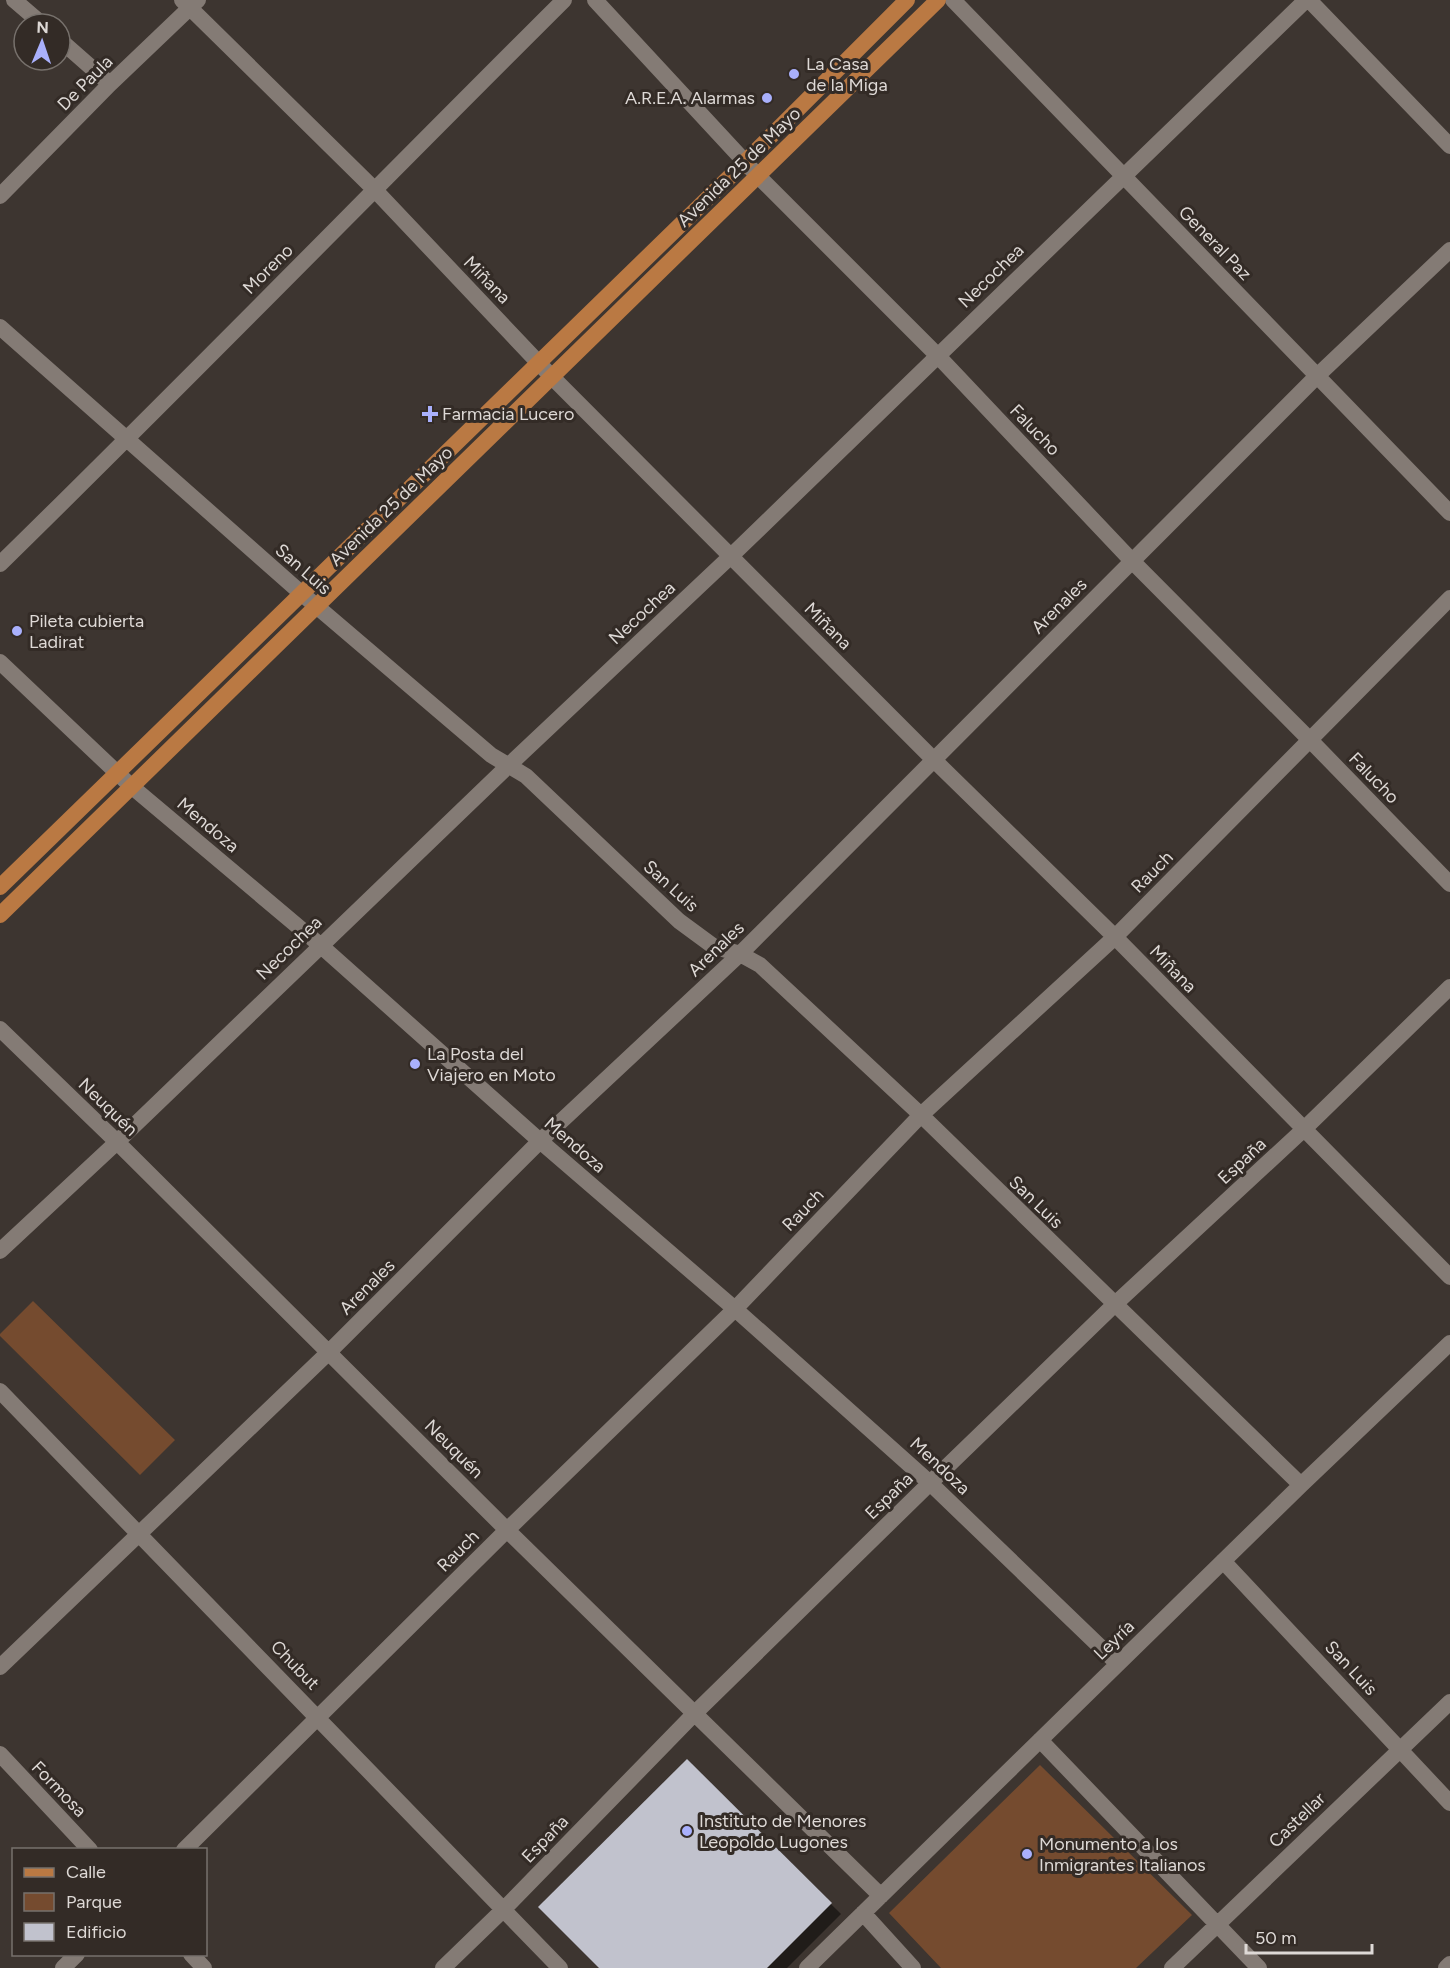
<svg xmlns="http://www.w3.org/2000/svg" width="1450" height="1968" font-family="Figtree,sans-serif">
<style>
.green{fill:#754b2f}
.shadow{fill:#0007}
.building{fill:#c1c2cd}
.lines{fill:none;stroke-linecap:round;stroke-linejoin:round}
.minor{stroke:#847b75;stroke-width:16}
.primary{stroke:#ba7943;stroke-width:16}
.poi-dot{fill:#a9b0fc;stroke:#332b26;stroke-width:2}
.labels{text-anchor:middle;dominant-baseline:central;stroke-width:6;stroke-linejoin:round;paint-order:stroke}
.poi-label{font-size:18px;fill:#ded9d6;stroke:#332b26;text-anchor:start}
.street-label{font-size:18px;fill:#ded9d6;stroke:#332b26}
</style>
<rect width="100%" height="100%" fill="#3d3530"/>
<path class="green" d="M 33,1301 L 175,1440 L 140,1475 L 0,1336 L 0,1334 Z
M 1040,1765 L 1192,1915 L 1136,1968 L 941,1968 L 889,1913 Z"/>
<path class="shadow" d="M 687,1761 L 841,1914 L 787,1968 L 601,1968 Z"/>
<path class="building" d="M 687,1759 L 832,1903 L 767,1968 L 599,1968 L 538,1907 Z"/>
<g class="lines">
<path class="minor" d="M 14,0 L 42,24
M 182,0 L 374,189 L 552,377 L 933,759 L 1115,937 L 1450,1277
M 595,0 L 758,176 L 938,356 L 1132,561 L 1310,740 L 1450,884
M 953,0 L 1450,513
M 1309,0 L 1450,146
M 60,40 L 110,84
M 0,196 L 110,84 L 198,0
M 0,327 L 301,593 L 491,755 L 526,776 L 679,921 L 713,946 L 740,954 L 760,965 L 921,1115 L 1301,1485
M 0,564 C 190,378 376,187 564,0
M 0,662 L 131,786 L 320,945 L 540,1141 L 735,1309 L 930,1483 L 1117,1663
M 0,1029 L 117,1142 L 507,1530 L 881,1896
M 0,1251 L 117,1142 L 508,766 L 731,556 L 1306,0
M 0,1391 L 560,1968
M 1223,1561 L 1450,1803
M 0,1667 L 329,1352 L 540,1141 L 740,954 L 1317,376 L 1450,250
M 1040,1740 L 1259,1968
M 0,1754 L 90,1850
M 184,1850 L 507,1530 L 735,1309 L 921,1115 L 1115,937 L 1450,598
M 863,1913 L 913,1968
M 191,1954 L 204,1968
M 63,1968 L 77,1954
M 443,1968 L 504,1909 L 695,1713 L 930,1483 L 1114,1305 L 1303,1130 L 1450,987
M 807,1968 L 1301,1485 L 1450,1343
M 1172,1968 L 1450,1702
M 1446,1968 L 1450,1964"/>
<path class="primary" d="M 0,887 L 745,162 L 907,0
M 0,915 L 938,0"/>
</g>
<g class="poi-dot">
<circle cx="794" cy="74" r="6"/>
<circle cx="767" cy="98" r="6"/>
<path d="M427 405h6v6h6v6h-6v6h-6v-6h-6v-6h6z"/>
<circle cx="17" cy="631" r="6"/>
<circle cx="415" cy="1064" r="6"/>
<circle cx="687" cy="1831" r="6"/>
<circle cx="1027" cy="1854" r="6"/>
</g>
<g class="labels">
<g class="poi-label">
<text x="806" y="64">La Casa<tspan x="806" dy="21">de la Miga</tspan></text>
<text x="755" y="98" text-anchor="end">A.R.E.A. Alarmas</text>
<text x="442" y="414">Farmacia Lucero</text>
<text x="29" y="621">Pileta cubierta<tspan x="29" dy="21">Ladirat</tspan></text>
<text x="427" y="1054">La Posta del<tspan x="427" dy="21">Viajero en Moto</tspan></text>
<text x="699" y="1821">Instituto de Menores<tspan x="699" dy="21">Leopoldo Lugones</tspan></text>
<text x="1039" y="1844">Monumento a los<tspan x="1039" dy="21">Inmigrantes Italianos</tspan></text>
</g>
<g class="street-label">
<text transform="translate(85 83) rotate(-45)">De Paula</text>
<text transform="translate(739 167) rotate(-44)">Avenida 25 de Mayo</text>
<text transform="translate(1215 243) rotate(46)">General Paz</text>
<text transform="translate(268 269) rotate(-45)">Moreno</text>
<text transform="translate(991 276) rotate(-44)">Necochea</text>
<text transform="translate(487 280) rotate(46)">Miñana</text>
<text transform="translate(1035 430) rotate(46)">Falucho</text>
<text transform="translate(391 506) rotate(-44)">Avenida 25 de Mayo</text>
<text transform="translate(303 569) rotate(41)">San Luis</text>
<text transform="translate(1059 606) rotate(-45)">Arenales</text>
<text transform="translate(642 613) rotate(-43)">Necochea</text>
<text transform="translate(828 626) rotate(45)">Miñana</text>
<text transform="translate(1374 778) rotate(46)">Falucho</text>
<text transform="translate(208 825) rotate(40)">Mendoza</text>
<text transform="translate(1152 872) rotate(-45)">Rauch</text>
<text transform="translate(671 886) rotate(42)">San Luis</text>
<text transform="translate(289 948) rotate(-44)">Necochea</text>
<text transform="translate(716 949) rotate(-44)">Arenales</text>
<text transform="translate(1173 969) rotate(46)">Miñana</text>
<text transform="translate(108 1107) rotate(44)">Neuquén</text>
<text transform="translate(575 1145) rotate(41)">Mendoza</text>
<text transform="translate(1242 1161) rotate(-43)">España</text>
<text transform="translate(1036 1202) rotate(44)">San Luis</text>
<text transform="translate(803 1210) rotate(-46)">Rauch</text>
<text transform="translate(367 1287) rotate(-45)">Arenales</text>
<text transform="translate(454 1449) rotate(45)">Neuquén</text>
<text transform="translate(940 1466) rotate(43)">Mendoza</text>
<text transform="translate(889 1496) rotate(-44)">España</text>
<text transform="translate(458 1551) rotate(-45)">Rauch</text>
<text transform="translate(1114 1640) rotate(-44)">Leyría</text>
<text transform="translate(295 1665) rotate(46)">Chubut</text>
<text transform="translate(1351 1668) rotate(47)">San Luis</text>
<text transform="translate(59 1789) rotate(46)">Formosa</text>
<text transform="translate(1297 1820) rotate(-44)">Castellar</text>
<text transform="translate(545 1839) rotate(-46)">España</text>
</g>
</g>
<rect x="12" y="1848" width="195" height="108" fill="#332b26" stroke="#77716c" stroke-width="1.5"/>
<rect x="24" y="1868" width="30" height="9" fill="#ba7943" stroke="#77716c" stroke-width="1.5"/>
<text x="66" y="1878" font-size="18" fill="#ded9d6">Calle</text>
<rect x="24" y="1893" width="30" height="18" fill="#754b2f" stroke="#77716c" stroke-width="1.5"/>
<text x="66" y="1908" font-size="18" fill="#ded9d6">Parque</text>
<rect x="24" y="1923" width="30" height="18" fill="#c1c2cd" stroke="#77716c" stroke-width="1.5"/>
<text x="66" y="1938" font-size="18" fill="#ded9d6">Edificio</text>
<g transform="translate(42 42) rotate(2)"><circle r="28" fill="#332b26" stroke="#77716c" stroke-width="1.5"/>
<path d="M0-4.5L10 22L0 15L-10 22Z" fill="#a9b0fc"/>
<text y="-9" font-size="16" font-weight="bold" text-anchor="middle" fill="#ded9d6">N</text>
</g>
<path d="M1246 1944v9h126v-9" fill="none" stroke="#ded9d6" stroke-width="3"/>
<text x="1255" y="1944" font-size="18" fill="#ded9d6" stroke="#332b26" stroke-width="4.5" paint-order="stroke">50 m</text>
</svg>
